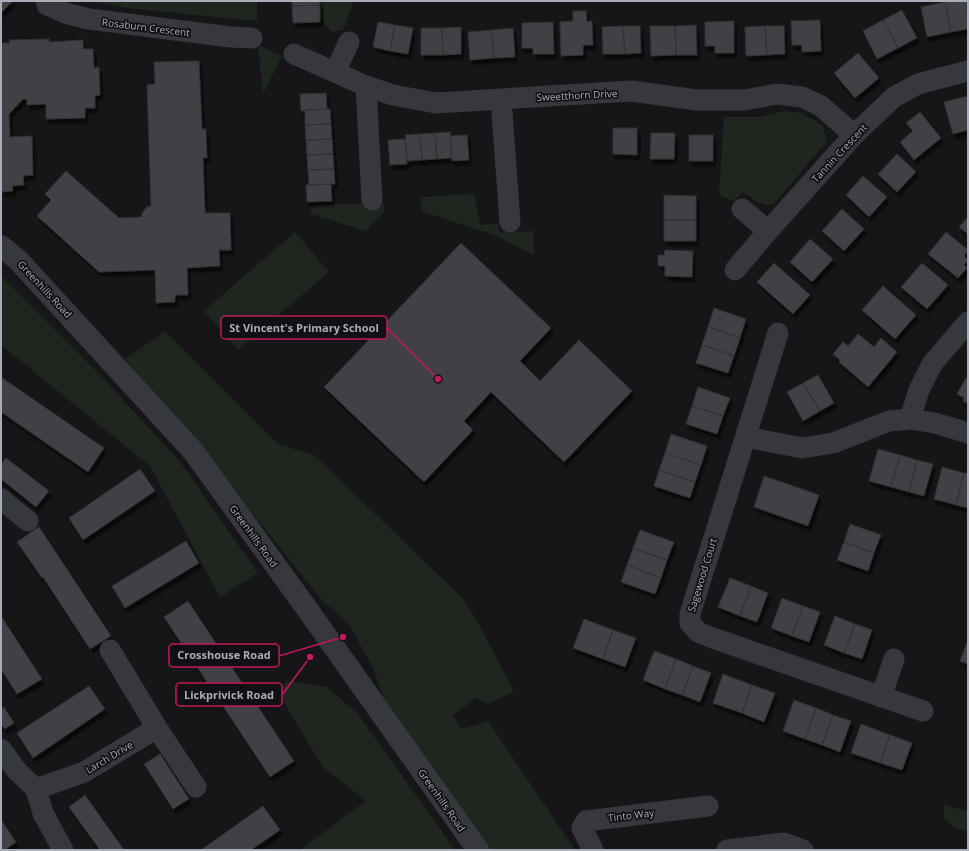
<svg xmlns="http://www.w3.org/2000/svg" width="969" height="851" font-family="'Open Sans',sans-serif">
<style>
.green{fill:#1e261f}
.building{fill:#404145;stroke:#303034;filter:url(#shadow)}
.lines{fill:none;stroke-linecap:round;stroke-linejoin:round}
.minor{stroke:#37383d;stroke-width:21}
.tertiary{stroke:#37383d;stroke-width:22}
.labels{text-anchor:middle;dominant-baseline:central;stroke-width:3.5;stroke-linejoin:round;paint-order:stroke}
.street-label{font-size:10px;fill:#a8adb8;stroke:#111113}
.leader{fill:none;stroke:#c2185b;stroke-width:1.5}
.callout-dot{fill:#c2185b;stroke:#111113;stroke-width:1.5}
.callout{fill:#111113;stroke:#c2185b;stroke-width:1.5}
.callout-label{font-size:11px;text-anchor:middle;font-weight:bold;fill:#a8adb8}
</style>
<defs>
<filter id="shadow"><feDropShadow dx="2.5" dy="4.5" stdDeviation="1" flood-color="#0009"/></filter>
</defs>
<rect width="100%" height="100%" fill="#161618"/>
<path class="green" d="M 92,1 L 257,1 L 257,21 L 128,8 Z
M 322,1 L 354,1 L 343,30 L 332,32 L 324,24 Z
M 258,45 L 282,56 L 263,94 Z
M 785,111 L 801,113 L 822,125 L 827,141 L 774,204 C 760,207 754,199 743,192 L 734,201 L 719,195 L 724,117 L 758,117 Z
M 474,194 L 480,225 L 498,224 L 499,233 L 533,231 L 534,255 L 497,236 L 421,211 L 421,197 Z
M 344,204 L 384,204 L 385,211 L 366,231 L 311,214 L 310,206 Z
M 295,232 L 329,272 L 238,350 L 204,311 Z
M 1,276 L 102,377 L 181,463 L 258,573 L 220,597 L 150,466 L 1,345 Z
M 165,331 L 278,444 L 314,455 L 456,592 L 463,599 L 482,630 L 514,692 L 487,704 L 475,698 L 453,716 L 462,729 L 488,721 L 575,850 L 490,850 L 447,789 L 387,708 L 374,670 L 349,624 L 322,600 L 236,493 L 125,359 Z
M 289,681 L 327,687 L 358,714 L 455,850 L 300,850 L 366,801 L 323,767 L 275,688 Z
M 944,804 L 968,812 L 968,831 L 956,829 L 944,819 Z"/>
<path class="building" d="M 1,1 L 13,1 L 1,13 Z
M 292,1 L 319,1 L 320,5 L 292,6 Z
M 950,1 L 967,1 L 968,29 L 951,32 L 945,2 Z
M 945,2 L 951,32 L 927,37 L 921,7 Z
M 320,5 L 320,22 L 293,23 L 292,6 Z
M 902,10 L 917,38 L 898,48 L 883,20 Z
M 573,11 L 586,11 L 587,22 L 592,21 L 593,45 L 583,45 L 583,55 L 561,56 L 560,22 L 573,21 Z
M 820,20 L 821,51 L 802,52 L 802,45 L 792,45 L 791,21 Z
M 883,20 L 898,48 L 877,59 L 863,31 Z
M 734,21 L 734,53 L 715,53 L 715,46 L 705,46 L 705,22 Z
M 378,22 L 395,25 L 390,51 L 373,47 Z
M 553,22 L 554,54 L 533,54 L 533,48 L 522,48 L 522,23 Z
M 395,25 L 413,28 L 408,54 L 390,51 Z
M 696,25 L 697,55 L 676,55 L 675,26 Z
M 623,26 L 640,26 L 641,53 L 625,54 Z
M 623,26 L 625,54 L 603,54 L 602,27 Z
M 650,26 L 675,26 L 676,55 L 651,56 Z
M 765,26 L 784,26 L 785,54 L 767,55 Z
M 765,26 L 767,55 L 746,56 L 745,27 Z
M 461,27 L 461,54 L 443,55 L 442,28 Z
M 421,28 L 442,28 L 443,55 L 421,55 Z
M 513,28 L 515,57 L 494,58 L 492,30 Z
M 492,30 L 494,58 L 470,60 L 468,32 Z
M 49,39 L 49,42 L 83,40 L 83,49 L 93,49 L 94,68 L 99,67 L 100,95 L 95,96 L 95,108 L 85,108 L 85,118 L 46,119 L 46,104 L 27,105 L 27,99 L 23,99 L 9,114 L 10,137 L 32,136 L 33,175 L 23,176 L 24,185 L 12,186 L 13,191 L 1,192 L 1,43 L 10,43 L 9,40 Z
M 858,53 L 879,78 L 855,98 L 834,73 Z
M 199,61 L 202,129 L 206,129 L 207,158 L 203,158 L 205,213 L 230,213 L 231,250 L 219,250 L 220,266 L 187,268 L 188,295 L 175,295 L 175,302 L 156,303 L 155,270 L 99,272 L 37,216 L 51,200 L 45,194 L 66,171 L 119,218 L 142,217 L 142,213 L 147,207 L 151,206 L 147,85 L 155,84 L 154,62 Z
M 326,93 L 327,109 L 301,111 L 300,94 Z
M 968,96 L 968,130 L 953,134 L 944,102 Z
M 330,109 L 331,124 L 305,125 L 305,110 Z
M 920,112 L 941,138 L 914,160 L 900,142 L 913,131 L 906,123 Z
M 331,124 L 332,139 L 306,140 L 305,125 Z
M 613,128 L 637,128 L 637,155 L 613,154 Z
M 450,132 L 452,158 L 437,159 L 435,133 Z
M 435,133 L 437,159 L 422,160 L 420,134 Z
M 651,133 L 675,133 L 674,159 L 650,159 Z
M 420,134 L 422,160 L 407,161 L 405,135 Z
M 467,135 L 469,160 L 452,161 L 450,136 Z
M 689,135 L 713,135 L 713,161 L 689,161 Z
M 332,139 L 333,154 L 307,155 L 306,140 Z
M 405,139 L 407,164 L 390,165 L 388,140 Z
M 333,154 L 334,169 L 308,170 L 307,155 Z
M 897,154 L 916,172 L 897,192 L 878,174 Z
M 334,169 L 335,184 L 309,185 L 308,170 Z
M 863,176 L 887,197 L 869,217 L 846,195 Z
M 331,184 L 332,201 L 307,202 L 306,185 Z
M 664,195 L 696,196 L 696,220 L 664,220 Z
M 842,209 L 864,229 L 844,251 L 822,231 Z
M 968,217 L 968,234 L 959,227 Z
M 664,220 L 696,220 L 696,241 L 664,241 Z
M 946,232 L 968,250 L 964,256 L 968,260 L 964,265 L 967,268 L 958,278 L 928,254 Z
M 810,239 L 833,259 L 812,282 L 790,262 Z
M 461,243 L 551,328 L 520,361 L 540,381 L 579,340 L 632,391 L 564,462 L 491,392 L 464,421 L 473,430 L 424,482 L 324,387 Z
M 665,250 L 693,251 L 692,277 L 665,276 L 665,266 L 658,266 L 658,255 L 664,255 Z
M 774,263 L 810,295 L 793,314 L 757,282 Z
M 922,263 L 948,285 L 927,309 L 901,287 Z
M 883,286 L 916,315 L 895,339 L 862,310 Z
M 714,308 L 746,319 L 740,338 L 708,327 Z
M 708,327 L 740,338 L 734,356 L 702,345 Z
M 858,334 L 874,347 L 881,338 L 897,352 L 868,387 L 839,362 L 840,360 L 833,354 L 843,342 L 848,346 Z
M 702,345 L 734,356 L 728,373 L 696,363 Z
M 818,375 L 834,403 L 820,411 L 803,383 Z
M 1,377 L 104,448 L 88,472 L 1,412 Z
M 966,378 L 968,379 L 968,404 L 963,401 L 964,398 L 957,394 Z
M 803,383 L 820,411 L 803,421 L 787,392 Z
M 698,387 L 730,398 L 723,416 L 692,406 Z
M 692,406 L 723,416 L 717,434 L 686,424 Z
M 671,434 L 707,446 L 701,465 L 665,453 Z
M 878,449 L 900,455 L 891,487 L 869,481 Z
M 665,453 L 701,465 L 695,482 L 659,470 Z
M 900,455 L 917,460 L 909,492 L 891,487 Z
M 6,458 L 49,491 L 36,507 L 1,479 L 1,464 Z
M 917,460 L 933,464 L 924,496 L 909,492 Z
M 942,467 L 964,473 L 956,505 L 934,499 Z
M 140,469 L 155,491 L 83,540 L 69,518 Z
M 659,470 L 695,482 L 690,498 L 654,486 Z
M 964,473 L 968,474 L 968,508 L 956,505 Z
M 764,476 L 819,495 L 808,526 L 754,507 Z
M 850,524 L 881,535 L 874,553 L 844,542 Z
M 39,527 L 111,636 L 90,649 L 43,577 L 42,578 L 17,542 Z
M 640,530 L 674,542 L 667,560 L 633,548 Z
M 186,541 L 199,563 L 125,608 L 112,586 Z
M 844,542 L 874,553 L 868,571 L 837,560 Z
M 633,548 L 667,560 L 661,578 L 627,565 Z
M 627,565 L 661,578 L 655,594 L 621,582 Z
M 730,578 L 751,586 L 740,616 L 718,607 Z
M 751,586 L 768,593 L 757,622 L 740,616 Z
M 782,598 L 803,606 L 792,636 L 771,628 Z
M 188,601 L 294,761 L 270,777 L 164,617 Z
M 803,606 L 820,612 L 809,642 L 792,636 Z
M 1,616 L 42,679 L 17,694 L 1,669 Z
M 835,616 L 855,624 L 844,653 L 824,645 Z
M 584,619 L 613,630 L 603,659 L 573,648 Z
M 855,624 L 872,630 L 862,659 L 844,653 Z
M 613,630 L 636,638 L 625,667 L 603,659 Z
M 968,640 L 968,664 L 960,661 Z
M 654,651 L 676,659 L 665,689 L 643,680 Z
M 676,659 L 693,666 L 682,695 L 665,689 Z
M 693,666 L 711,673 L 700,702 L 682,695 Z
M 723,674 L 752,685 L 742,713 L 713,703 Z
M 752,685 L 775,693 L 764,722 L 742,713 Z
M 89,686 L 105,709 L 33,758 L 17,733 Z
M 794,700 L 816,708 L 805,739 L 783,731 Z
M 4,707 L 14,723 L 5,729 L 1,724 L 1,709 Z
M 816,708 L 833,715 L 822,745 L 805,739 Z
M 833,715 L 851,721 L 840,752 L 822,745 Z
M 861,724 L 890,735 L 880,763 L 851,753 Z
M 890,735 L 912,743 L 902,770 L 880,763 Z
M 160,754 L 189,799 L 173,809 L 144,764 Z
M 85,795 L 124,850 L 100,850 L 69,807 Z
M 263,806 L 280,830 L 251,850 L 201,850 Z
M 1,820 L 16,842 L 5,850 L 1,850 Z"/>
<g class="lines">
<path class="minor" d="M 46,1 L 47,5 L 65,13 L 89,19 L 230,37 L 252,38
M 294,54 L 366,86 L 393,95 L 436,103 L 631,91 L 697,100 L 745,100 L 777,94 L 802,97 L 821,106 L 854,135
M 335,72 L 349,42
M 366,86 L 372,200
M 501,99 L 510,222
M 742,209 L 768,231
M 735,270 L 768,231 L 854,135 L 894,97 L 918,84 L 968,71
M 778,333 L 690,614 L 690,623 L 698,632 L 710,637 L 923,711
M 910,419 L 919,390 L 932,364 L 968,322
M 746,437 L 802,448 L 833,443 L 889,421 L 910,419 L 935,423 L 968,433
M 1,499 L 28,521
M 110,650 L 157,728 L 196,787
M 881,697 L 894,659
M 1,749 L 17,771 L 36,789 L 43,813 L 63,850
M 36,789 L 84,772 L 157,728
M 593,850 L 582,828 L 586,821 L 708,806
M 727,850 L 784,843 L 803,850"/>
<path class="tertiary" d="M 1,246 L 18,260 L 193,451 L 310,613 L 478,850"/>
</g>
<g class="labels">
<g class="street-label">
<text transform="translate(146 27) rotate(7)">Rosaburn Crescent</text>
<text transform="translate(577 95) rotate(-3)">Sweetthorn Drive</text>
<text transform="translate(839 153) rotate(-47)">Tannin Crescent</text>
<text transform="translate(45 289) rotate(47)">Greenhills Road</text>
<text transform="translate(254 536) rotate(54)">Greenhills Road</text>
<text transform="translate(702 575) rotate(-73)">Sagewood Court</text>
<text transform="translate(109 757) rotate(-31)">Larch Drive</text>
<text transform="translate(442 800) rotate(55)">Greenhills Road</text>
<text transform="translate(631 815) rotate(-7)">Tinto Way</text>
</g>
</g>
<path class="leader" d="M438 379L387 328M343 637L279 656M310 657L282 695"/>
<g class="callout-dot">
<circle cx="438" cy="379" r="4"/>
<circle cx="343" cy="637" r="4"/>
<circle cx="310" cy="657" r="4"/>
</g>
<g class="callout">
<rect x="221" y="316" width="166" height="23" rx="4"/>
<rect x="169" y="644" width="110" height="23" rx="4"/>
<rect x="176" y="683" width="106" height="23" rx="4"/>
</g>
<g class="callout-label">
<text x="304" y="332">St Vincent's Primary School</text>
<text x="224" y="659">Crosshouse Road</text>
<text x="229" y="699">Lickprivick Road</text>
</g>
<rect width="969" height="851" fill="none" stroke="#a8adb8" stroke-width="4"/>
</svg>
